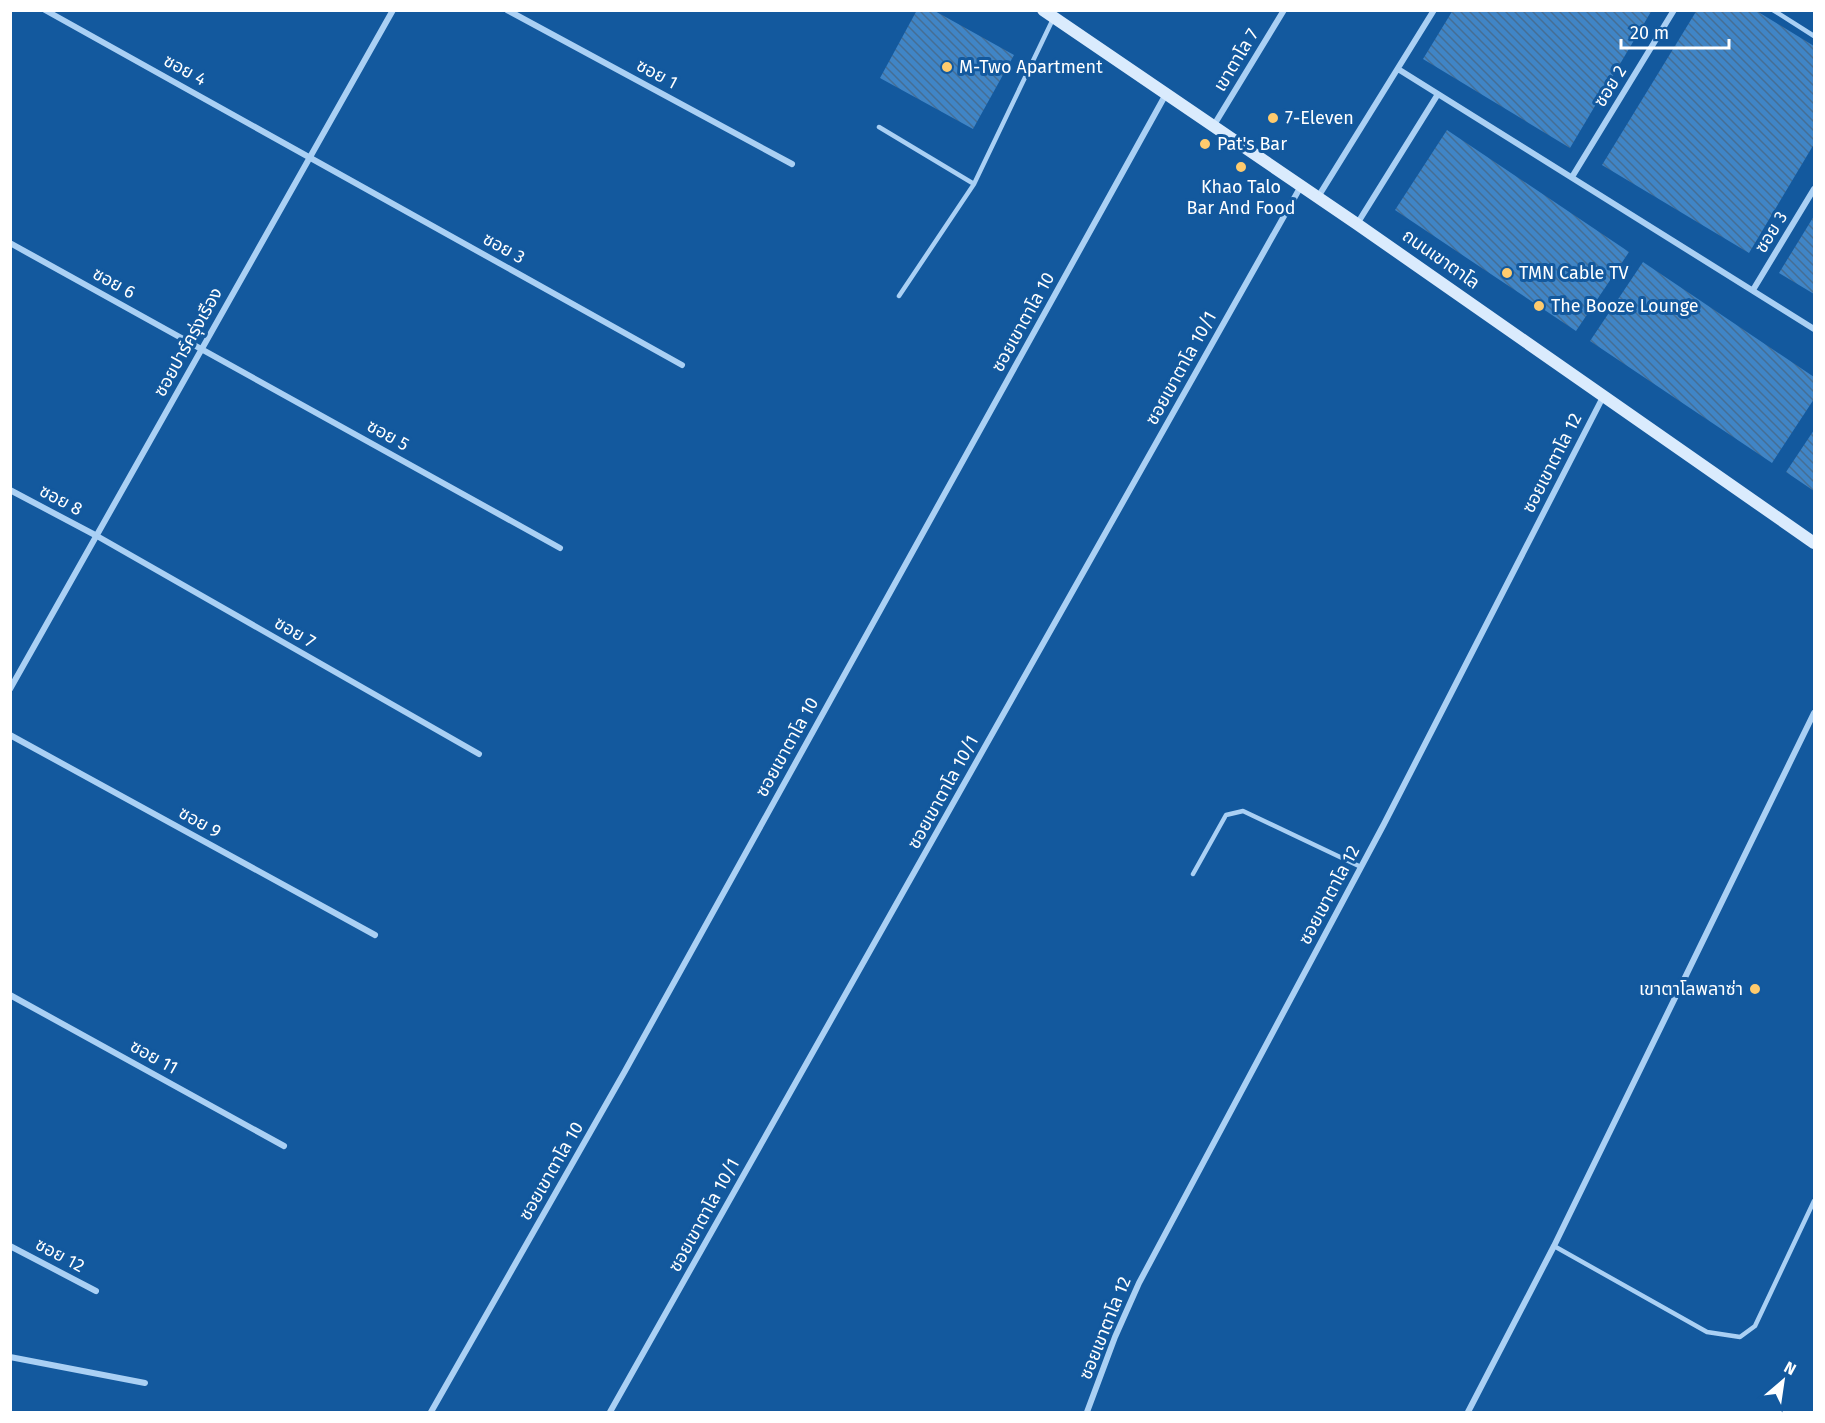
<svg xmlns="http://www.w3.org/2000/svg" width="1825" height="1423" font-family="'Fira Sans','Noto Sans Thai',sans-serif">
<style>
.building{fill:url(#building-back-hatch)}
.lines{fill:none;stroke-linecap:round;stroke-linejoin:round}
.lane{stroke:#aad0f4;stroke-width:4.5}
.street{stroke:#aad0f4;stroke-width:6}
.secondary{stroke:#daebfd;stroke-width:12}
.poi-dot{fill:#ffcb6d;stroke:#13599e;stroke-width:2}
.labels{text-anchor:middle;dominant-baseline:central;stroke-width:6;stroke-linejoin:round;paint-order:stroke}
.street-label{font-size:18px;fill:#fff;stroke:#13599e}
.poi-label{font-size:18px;fill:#fff;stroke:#13599e;text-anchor:start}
</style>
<defs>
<pattern id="building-back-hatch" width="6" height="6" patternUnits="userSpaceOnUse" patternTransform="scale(1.5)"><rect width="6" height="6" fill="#4085c6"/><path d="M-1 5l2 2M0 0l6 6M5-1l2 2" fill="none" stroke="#456e95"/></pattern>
</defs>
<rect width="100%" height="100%" fill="#13599e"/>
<path class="building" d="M 917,10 L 933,10 L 1014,55 L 973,129 L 880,78 Z
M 1453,10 L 1652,10 L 1570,148 L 1423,59 Z
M 1697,10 L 1755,10 L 1814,46 L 1814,144 L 1749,253 L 1602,165 Z
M 1447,130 L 1629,252 L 1576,331 L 1395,210 Z
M 1814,216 L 1814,294 L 1779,273 Z
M 1643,262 L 1814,377 L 1814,399 L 1772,463 L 1590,341 Z
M 1814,430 L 1814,491 L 1786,472 Z"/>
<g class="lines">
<path class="lane" d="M 1773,10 L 1814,36
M 879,127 L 974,184
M 899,296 L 974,184 L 1053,19
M 1193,874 L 1226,815 L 1243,811 L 1361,867
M 1554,1246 L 1707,1332 L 1740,1337 L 1755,1326 L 1814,1201"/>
<path class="street" d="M 45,10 L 682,365
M 507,10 L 792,164
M 1398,69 L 1814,329
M 1214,125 L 1284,10
M 1572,177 L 1674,10
M 1318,197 L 1434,10
M 1357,224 L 1438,94
M 10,243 L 560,548
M 1753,290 L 1814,189
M 10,490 L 97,536 L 479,754
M 10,689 L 393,10
M 10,735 L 375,935
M 10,995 L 284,1146
M 10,1246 L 96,1291
M 10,1357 L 145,1383
M 431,1412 L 625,1071 L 1166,94
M 610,1412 L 1301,186
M 1087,1412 L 1115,1337 L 1139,1283 L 1384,824 L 1604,395
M 1468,1412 L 1554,1246 L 1814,713"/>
<path class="secondary" d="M 1043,10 L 1357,224 L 1814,543"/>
</g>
<g class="poi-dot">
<circle cx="947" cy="67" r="6"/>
<circle cx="1273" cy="118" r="6"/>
<circle cx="1205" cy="144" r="6"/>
<circle cx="1241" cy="167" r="6"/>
<circle cx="1507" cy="273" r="6"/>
<circle cx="1539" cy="306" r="6"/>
<circle cx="1755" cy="989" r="6"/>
</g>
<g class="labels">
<g class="street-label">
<text transform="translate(1236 60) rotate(-59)">เขาตาโล 7</text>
<text transform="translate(185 70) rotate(29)">ซอย 4</text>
<text transform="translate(657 74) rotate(28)">ซอย 1</text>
<text transform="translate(1610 86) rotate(-58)">ซอย 2</text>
<text transform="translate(1771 232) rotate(-58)">ซอย 3</text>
<text transform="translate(504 248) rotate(29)">ซอย 3</text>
<text transform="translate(1441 259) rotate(35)">ถนนเขาตาโล</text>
<text transform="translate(114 283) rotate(29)">ซอย 6</text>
<text transform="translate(1023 322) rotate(-61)">ซอยเขาตาโล 10</text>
<text transform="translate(188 342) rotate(-61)">ซอยปาร์ครุ่งเรือง</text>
<text transform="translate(1181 368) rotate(-61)">ซอยเขาตาโล 10/1</text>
<text transform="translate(388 435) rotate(29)">ซอย 5</text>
<text transform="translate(1552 463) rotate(-63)">ซอยเขาตาโล 12</text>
<text transform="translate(61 500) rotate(28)">ซอย 8</text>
<text transform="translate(295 632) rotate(30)">ซอย 7</text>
<text transform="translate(787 747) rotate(-61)">ซอยเขาตาโล 10</text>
<text transform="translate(943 792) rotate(-61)">ซอยเขาตาโล 10/1</text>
<text transform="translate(200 822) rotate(29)">ซอย 9</text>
<text transform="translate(1329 895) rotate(-62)">ซอยเขาตาโล 12</text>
<text transform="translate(154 1057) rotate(29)">ซอย 11</text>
<text transform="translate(551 1171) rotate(-60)">ซอยเขาตาโล 10</text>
<text transform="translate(704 1215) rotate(-61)">ซอยเขาตาโล 10/1</text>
<text transform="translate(60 1255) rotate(28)">ซอย 12</text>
<text transform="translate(1105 1328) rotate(-68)">ซอยเขาตาโล 12</text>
</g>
<g class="poi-label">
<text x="959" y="67">M-Two Apartment</text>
<text x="1285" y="118">7-Eleven</text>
<text x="1217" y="144">Pat's Bar</text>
<text x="1241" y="187" text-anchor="middle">Khao Talo<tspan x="1241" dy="21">Bar And Food</tspan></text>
<text x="1519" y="273">TMN Cable TV</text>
<text x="1551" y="306">The Booze Lounge</text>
<text x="1743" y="989" text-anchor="end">เขาตาโลพลาซ่า</text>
</g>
</g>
<rect width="1825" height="1423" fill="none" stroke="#ffffff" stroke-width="24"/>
<g transform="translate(1783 1381) rotate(29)" stroke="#13599e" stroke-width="4.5" paint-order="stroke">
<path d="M0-4.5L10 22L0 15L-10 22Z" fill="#ffffff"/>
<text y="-9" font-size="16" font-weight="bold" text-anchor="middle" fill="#ffffff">N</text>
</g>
<path d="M1621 39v9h108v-9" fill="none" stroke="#ffffff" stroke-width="3"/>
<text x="1630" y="39" font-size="18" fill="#ffffff" stroke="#13599e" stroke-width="4.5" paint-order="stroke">20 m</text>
</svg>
